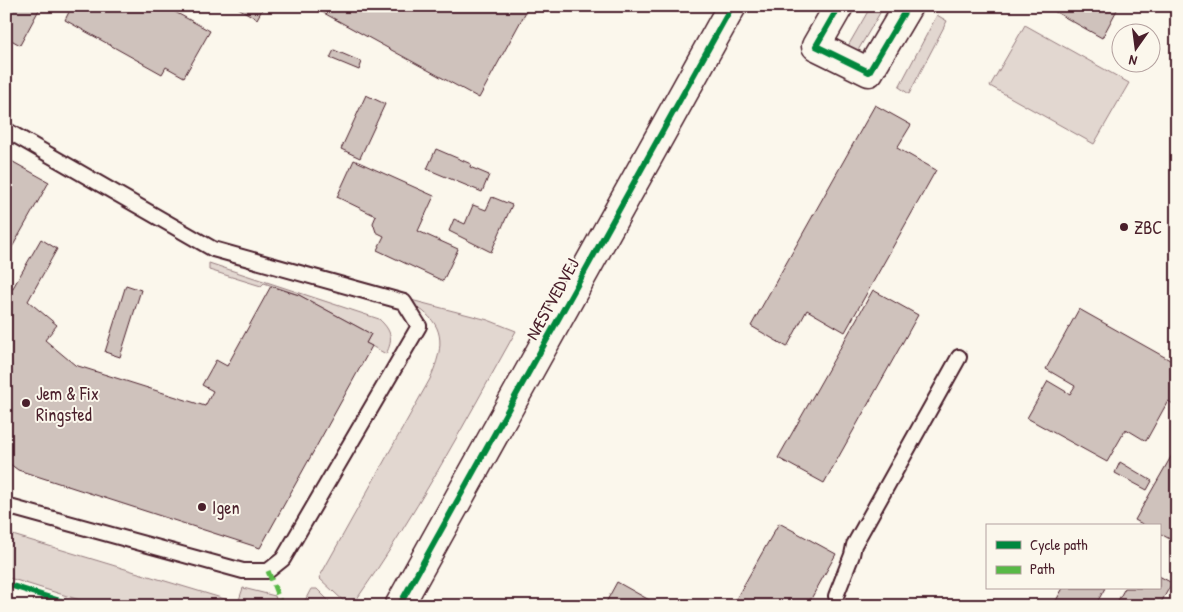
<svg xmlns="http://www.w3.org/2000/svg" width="1183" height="612" font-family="'Patrick Hand',sans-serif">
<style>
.green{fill:#e2d7d0;stroke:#967b7e}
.building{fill:#cfc2bc;stroke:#4a1f2b}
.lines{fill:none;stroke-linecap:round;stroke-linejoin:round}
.lane-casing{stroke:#4a1f2b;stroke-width:18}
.street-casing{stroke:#4a1f2b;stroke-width:31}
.primary-casing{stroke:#4a1f2b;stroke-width:31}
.lane{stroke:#fbf7ec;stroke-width:14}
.street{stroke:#fbf7ec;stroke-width:28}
.primary{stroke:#fbf7ec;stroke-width:28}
.quiet{stroke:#58b947;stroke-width:5;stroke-dasharray:10 5;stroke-linecap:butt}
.cycleway-casing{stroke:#fbf7ec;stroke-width:9}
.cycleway{stroke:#00873e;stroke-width:6}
.poi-dot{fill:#4a1f2b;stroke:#fbf7ec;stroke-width:2}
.labels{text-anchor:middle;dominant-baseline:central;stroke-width:4;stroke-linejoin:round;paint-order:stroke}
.poi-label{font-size:18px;fill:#4a1f2b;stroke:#fbf7ec;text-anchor:start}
.street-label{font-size:18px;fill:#4a1f2b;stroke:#fbf7ec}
</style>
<rect width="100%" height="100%" fill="#fbf7ec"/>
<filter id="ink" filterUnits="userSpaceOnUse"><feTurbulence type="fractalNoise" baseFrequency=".02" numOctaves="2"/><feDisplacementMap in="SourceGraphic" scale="10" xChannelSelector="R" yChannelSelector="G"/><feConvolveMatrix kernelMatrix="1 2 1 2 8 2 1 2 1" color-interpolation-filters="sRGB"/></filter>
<g filter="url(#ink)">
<path class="green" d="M 871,6 L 884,6 L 857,52 L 848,46 Z
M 937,15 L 947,21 L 909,94 L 899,87 Z
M 1025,25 L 1129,83 L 1094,144 L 990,86 Z
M 209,263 L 379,319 C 391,330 394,339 386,354 L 366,343 L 371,334 L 299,295 L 264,283 L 261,286 L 209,270 Z
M 411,300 L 488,320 L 516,331 C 464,424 414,519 352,606 L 349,606 L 319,578 L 430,379 C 440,355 448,332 425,313 C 420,308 413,307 411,300 Z
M 6,533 L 238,603 L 243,588 L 275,596 L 278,606 L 99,606 L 6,577 Z
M 311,589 L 317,589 L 334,606 L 302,606 Z"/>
<path class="building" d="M 6,6 L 41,6 L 20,45 L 6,37 Z
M 72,6 L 164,6 L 210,31 L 184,77 L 166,67 L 162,74 L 65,20 Z
M 235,6 L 264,6 L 257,19 Z
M 311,6 L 529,6 L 479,98 Z
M 1045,6 L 1119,6 L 1102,38 Z
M 334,50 L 362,62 L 359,70 L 330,58 Z
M 366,95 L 385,104 L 360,158 L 341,149 Z
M 875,105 L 911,125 L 897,148 L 936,170 L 845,332 L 807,310 L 787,347 L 751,326 Z
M 436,149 L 471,164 L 470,167 L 489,175 L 482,192 L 427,169 Z
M 6,158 L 49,182 L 6,258 Z
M 354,160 L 434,196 L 418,231 L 458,249 L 443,281 L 377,250 L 384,236 L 376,232 L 373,223 L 376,216 L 337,197 Z
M 492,197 L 512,205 L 491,252 L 449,231 L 454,219 L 465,224 L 473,205 L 486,210 Z
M 41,239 L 57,249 L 28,301 L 57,325 L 45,340 L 75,365 L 205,406 L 213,391 L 202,385 L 216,360 L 227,366 L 271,286 L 299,295 L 371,334 L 366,343 L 372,346 L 260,548 L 18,470 L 6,461 L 6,300 Z
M 126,285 L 141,290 L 120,357 L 105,352 Z
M 873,290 L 918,315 L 824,483 L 778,458 Z
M 1079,309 L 1177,364 L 1177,406 L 1168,401 L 1146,441 L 1126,429 L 1107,462 L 1027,418 L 1048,381 L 1070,394 L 1075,386 L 1046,369 Z
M 1172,455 L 1177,458 L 1177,543 L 1159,533 L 1159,526 L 1146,526 L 1135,520 Z
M 1120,462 L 1152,481 L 1147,490 L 1115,473 Z
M 779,523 L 836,554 L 807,606 L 732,606 Z
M 1159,576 L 1172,583 L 1159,606 L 1115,606 L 1125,588 L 1159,588 Z
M 617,582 L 660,606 L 604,606 Z
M 1063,588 L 1105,588 L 1095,606 L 1053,606 Z"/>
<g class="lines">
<defs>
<path id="lane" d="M 6,130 L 213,249 L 404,302 L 419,326 L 283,559 L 268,571 L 243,571 L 6,506
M 836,596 L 852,555 L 854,545 L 959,357"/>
<path id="street" d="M 839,6 L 816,46 L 869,72 L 908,6"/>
<path id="primary" d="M 399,606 L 732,6"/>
</defs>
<use href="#lane" class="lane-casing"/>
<use href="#street" class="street-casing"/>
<use href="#primary" class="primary-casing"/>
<use href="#lane" class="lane"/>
<use href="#street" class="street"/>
<use href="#primary" class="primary"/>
<path class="quiet" d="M 268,571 L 282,606"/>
<defs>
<path id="cycleway" d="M 839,6 L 816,46 L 869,72 L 908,6
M 6,584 L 76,606
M 399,606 L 732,6"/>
</defs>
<use href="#cycleway" class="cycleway-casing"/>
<use href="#cycleway" class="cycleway"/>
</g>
</g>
<g class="poi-dot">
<circle cx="1124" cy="227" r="5"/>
<circle cx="26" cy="403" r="5"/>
<circle cx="202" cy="507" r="5"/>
</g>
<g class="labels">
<g class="poi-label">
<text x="1134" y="227">ZBC</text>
<text x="36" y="393">Jem &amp; Fix<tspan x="36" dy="21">Ringsted</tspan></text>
<text x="212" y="507">Igen</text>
</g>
<g class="street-label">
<text transform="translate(552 299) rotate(-61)">NÆSTVEDVEJ</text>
</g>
</g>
<rect width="1183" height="612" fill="none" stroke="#fbf7ec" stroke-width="25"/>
<rect x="12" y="12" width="1158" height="587" fill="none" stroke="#4a1f2b" stroke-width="2" filter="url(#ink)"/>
<rect x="986" y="524" width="175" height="65" fill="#fbf7ec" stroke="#b4a19f"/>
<rect x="996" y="541" width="25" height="8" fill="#00873e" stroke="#b4a19f"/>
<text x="1030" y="550" font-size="15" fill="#4a1f2b">Cycle path</text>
<rect x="996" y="566" width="25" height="8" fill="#58b947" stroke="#b4a19f"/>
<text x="1030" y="574" font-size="15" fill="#4a1f2b">Path</text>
<g transform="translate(1136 48) rotate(194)"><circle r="24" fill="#fbf7ec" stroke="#b4a19f"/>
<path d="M0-4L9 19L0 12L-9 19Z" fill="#4a1f2b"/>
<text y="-8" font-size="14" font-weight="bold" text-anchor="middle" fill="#4a1f2b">N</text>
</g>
</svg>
